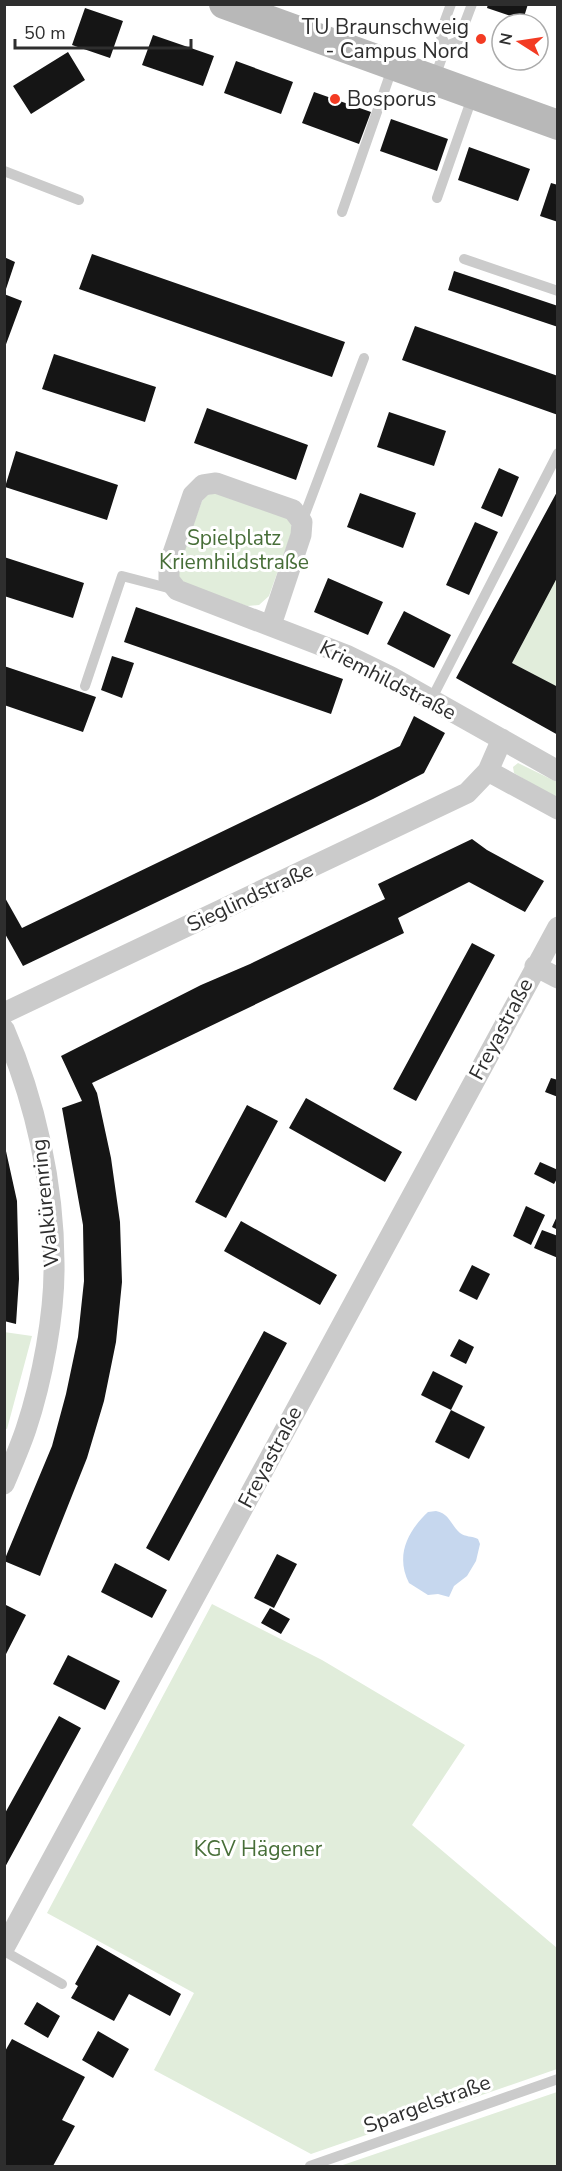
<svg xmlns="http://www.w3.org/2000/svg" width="562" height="2171" font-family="'Nunito Sans',sans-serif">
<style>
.green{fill:#e1eddb}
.water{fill:#c6d7ee}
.building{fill:#151515}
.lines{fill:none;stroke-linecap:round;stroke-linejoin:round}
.lane{stroke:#cbcbcb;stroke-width:10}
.street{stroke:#cbcbcb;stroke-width:21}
.secondary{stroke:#b8b8b8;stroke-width:30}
.poi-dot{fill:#f33b23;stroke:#fff;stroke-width:2}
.labels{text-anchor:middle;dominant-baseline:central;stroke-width:6;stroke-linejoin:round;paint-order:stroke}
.poi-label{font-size:21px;fill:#2e2e2e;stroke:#fff;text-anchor:end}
.park-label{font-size:21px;fill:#476e38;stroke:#fff}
.street-label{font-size:21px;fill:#2e2e2e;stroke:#fff}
</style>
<rect width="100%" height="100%" fill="#fff"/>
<path class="green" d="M 217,493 L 285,516 L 291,523 L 292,531 L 269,596 L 259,605 L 247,606 L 184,584 L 179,578 L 177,569 L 202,501 L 207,495 Z
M 557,576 L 557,687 L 512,663 Z
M 518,763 L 557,782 L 557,799 L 514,773 L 513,767 Z
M 4,1332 L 32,1336 L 7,1429 L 4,1428 Z
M 212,1604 L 322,1660 L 465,1745 L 412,1825 L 557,1948 L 557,2069 L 311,2154 L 154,2070 L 194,1993 L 47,1913 Z
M 557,2092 L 557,2166 L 340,2166 Z"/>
<path class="water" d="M 436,1511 C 450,1514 450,1524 460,1533 C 465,1537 472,1536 478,1539 L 480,1544 L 476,1561 L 467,1576 L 454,1586 L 449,1597 L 438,1594 L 428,1595 L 409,1583 C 395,1555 408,1531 428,1512 Z"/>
<path class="building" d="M 488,4 L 528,4 L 523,20 L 487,8 Z
M 85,8 L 123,21 L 110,58 L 72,45 Z
M 153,35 L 214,56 L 203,86 L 142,65 Z
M 68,52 L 85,80 L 31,114 L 13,86 Z
M 236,61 L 293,82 L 281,114 L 224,93 Z
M 314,92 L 371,112 L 359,144 L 302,123 Z
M 391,119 L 448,139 L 437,171 L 380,151 Z
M 469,147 L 530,169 L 518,201 L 458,180 Z
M 551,183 L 558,185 L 558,222 L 540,216 Z
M 92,254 L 345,342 L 332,377 L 79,289 Z
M 4,257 L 15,262 L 5,292 L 4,292 Z
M 454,271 L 558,306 L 558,327 L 448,290 Z
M 4,294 L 22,301 L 5,347 L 4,347 Z
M 415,326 L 558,376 L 558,415 L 402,360 Z
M 54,354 L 156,387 L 145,422 L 42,389 Z
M 207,408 L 308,445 L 296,480 L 194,443 Z
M 389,412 L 446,431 L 434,466 L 377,447 Z
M 16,451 L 118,485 L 107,520 L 5,487 Z
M 499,468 L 519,477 L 502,517 L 481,508 Z
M 558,490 L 558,576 L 512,663 L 558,687 L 558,735 L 456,678 Z
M 360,493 L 416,513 L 403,548 L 347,527 Z
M 475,522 L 498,532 L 469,595 L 446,585 Z
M 4,557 L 84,583 L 73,618 L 4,596 Z
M 328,578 L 383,602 L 368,635 L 314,612 Z
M 136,607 L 343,679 L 331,714 L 124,642 Z
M 404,611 L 451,635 L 434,668 L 387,644 Z
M 112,656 L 134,663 L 122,698 L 101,690 Z
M 4,666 L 96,697 L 83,732 L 4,705 Z
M 414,716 L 445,733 L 424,773 L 373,799 L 23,966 L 4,932 L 4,896 L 22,928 L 400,746 Z
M 472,839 L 487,850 L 544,881 L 525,912 L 469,882 L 398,918 L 404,933 L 92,1083 L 97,1093 L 111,1158 L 120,1222 L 122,1282 L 116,1342 L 104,1401 L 87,1458 L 40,1576 L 4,1561 L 52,1446 L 66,1394 L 78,1337 L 84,1281 L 83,1225 L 62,1108 L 82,1101 L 61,1056 L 201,985 L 250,964 L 385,899 L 378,884 Z
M 472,943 L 495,955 L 416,1101 L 393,1089 Z
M 551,1078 L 558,1080 L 558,1097 L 545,1092 Z
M 306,1098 L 402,1152 L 385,1182 L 289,1128 Z
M 247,1105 L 278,1121 L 226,1218 L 195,1202 Z
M 4,1142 L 17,1201 L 19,1279 L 16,1324 L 4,1321 Z
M 540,1162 L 558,1170 L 558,1177 L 554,1184 L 534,1174 Z
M 526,1206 L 545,1215 L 531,1245 L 513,1236 Z
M 558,1214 L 558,1230 L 552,1227 Z
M 241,1221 L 337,1275 L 320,1305 L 224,1251 Z
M 542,1230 L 558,1236 L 558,1258 L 534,1248 Z
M 472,1265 L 490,1274 L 477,1300 L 459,1291 Z
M 264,1331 L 287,1343 L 169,1561 L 146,1548 Z
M 459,1339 L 474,1347 L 466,1364 L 450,1356 Z
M 433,1371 L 463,1386 L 451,1410 L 485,1427 L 469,1459 L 435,1442 L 451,1410 L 421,1395 Z
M 277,1554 L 297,1564 L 274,1608 L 254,1598 Z
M 115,1563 L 167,1590 L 152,1618 L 101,1592 Z
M 4,1604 L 26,1615 L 4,1658 Z
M 270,1608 L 290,1619 L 281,1634 L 261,1623 Z
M 68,1655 L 120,1681 L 105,1710 L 53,1684 Z
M 59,1716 L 81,1728 L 4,1869 L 4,1815 Z
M 97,1945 L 181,1994 L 170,2016 L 129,1994 L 114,2021 L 71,1998 L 78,1986 L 75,1984 Z
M 37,2002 L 60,2016 L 48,2038 L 24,2024 Z
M 98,2031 L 129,2049 L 113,2078 L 82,2060 Z
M 12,2039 L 85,2077 L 62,2120 L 75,2126 L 53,2166 L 4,2166 L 4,2053 Z"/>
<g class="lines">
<path class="lane" d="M 446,46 L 458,41 L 472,4
M 435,77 L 446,46 L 440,34 L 451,4
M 4,171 L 79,200
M 437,198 L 473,95
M 342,212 L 393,66
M 464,259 L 558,291
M 302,522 L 364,358
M 85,686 L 122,576 L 172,589
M 431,700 L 558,453
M 4,1951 L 62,1984
M 310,2166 L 558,2079"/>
<path class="street" d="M 271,625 L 301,535 L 302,522 L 293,510 L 216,483 L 203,485 L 193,495 L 169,565 L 169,580 L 177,590 L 346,655 L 391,677 L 558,771
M 488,771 L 558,809
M 535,966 L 558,978
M 4,1013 L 467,793 L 488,771 L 502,739
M 4,1029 C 35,1100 54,1185 54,1263 C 55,1313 42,1381 26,1429 C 20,1447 12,1465 4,1484
M 4,1948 L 558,927"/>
<path class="secondary" d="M 224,4 L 558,125"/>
</g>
<g class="poi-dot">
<circle cx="481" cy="39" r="6"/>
<circle cx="335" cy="99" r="6"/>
</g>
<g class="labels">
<g class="poi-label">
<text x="469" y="27">TU Braunschweig<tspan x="469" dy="24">- Campus Nord</tspan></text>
<text x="347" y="99" text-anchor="start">Bosporus</text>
</g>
<g class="park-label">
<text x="234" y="538">Spielplatz<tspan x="234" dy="24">Kriemhildstraße</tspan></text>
<text x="258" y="1849">KGV Hägener</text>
</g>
<g class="street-label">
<text transform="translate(388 680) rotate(27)">Kriemhildstraße</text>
<text transform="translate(250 897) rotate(-25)">Sieglindstraße</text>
<text transform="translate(501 1029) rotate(-62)">Freyastraße</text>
<text transform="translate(45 1203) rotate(-96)">Walkürenring</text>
<text transform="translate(270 1457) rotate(-62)">Freyastraße</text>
<text transform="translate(427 2104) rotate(-20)">Spargelstraße</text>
</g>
</g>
<rect width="562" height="2171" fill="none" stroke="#2e2e2e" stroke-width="12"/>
<g transform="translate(520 42) rotate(282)"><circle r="28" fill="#ffffff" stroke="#ababab" stroke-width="1.5"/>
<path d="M0-4.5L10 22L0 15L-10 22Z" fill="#f33b23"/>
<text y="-9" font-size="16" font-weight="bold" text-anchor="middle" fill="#2e2e2e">N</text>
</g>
<path d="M15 39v9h176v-9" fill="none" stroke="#2e2e2e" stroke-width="3"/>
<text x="24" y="39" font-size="18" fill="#2e2e2e" stroke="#ffffff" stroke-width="4.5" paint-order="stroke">50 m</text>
</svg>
